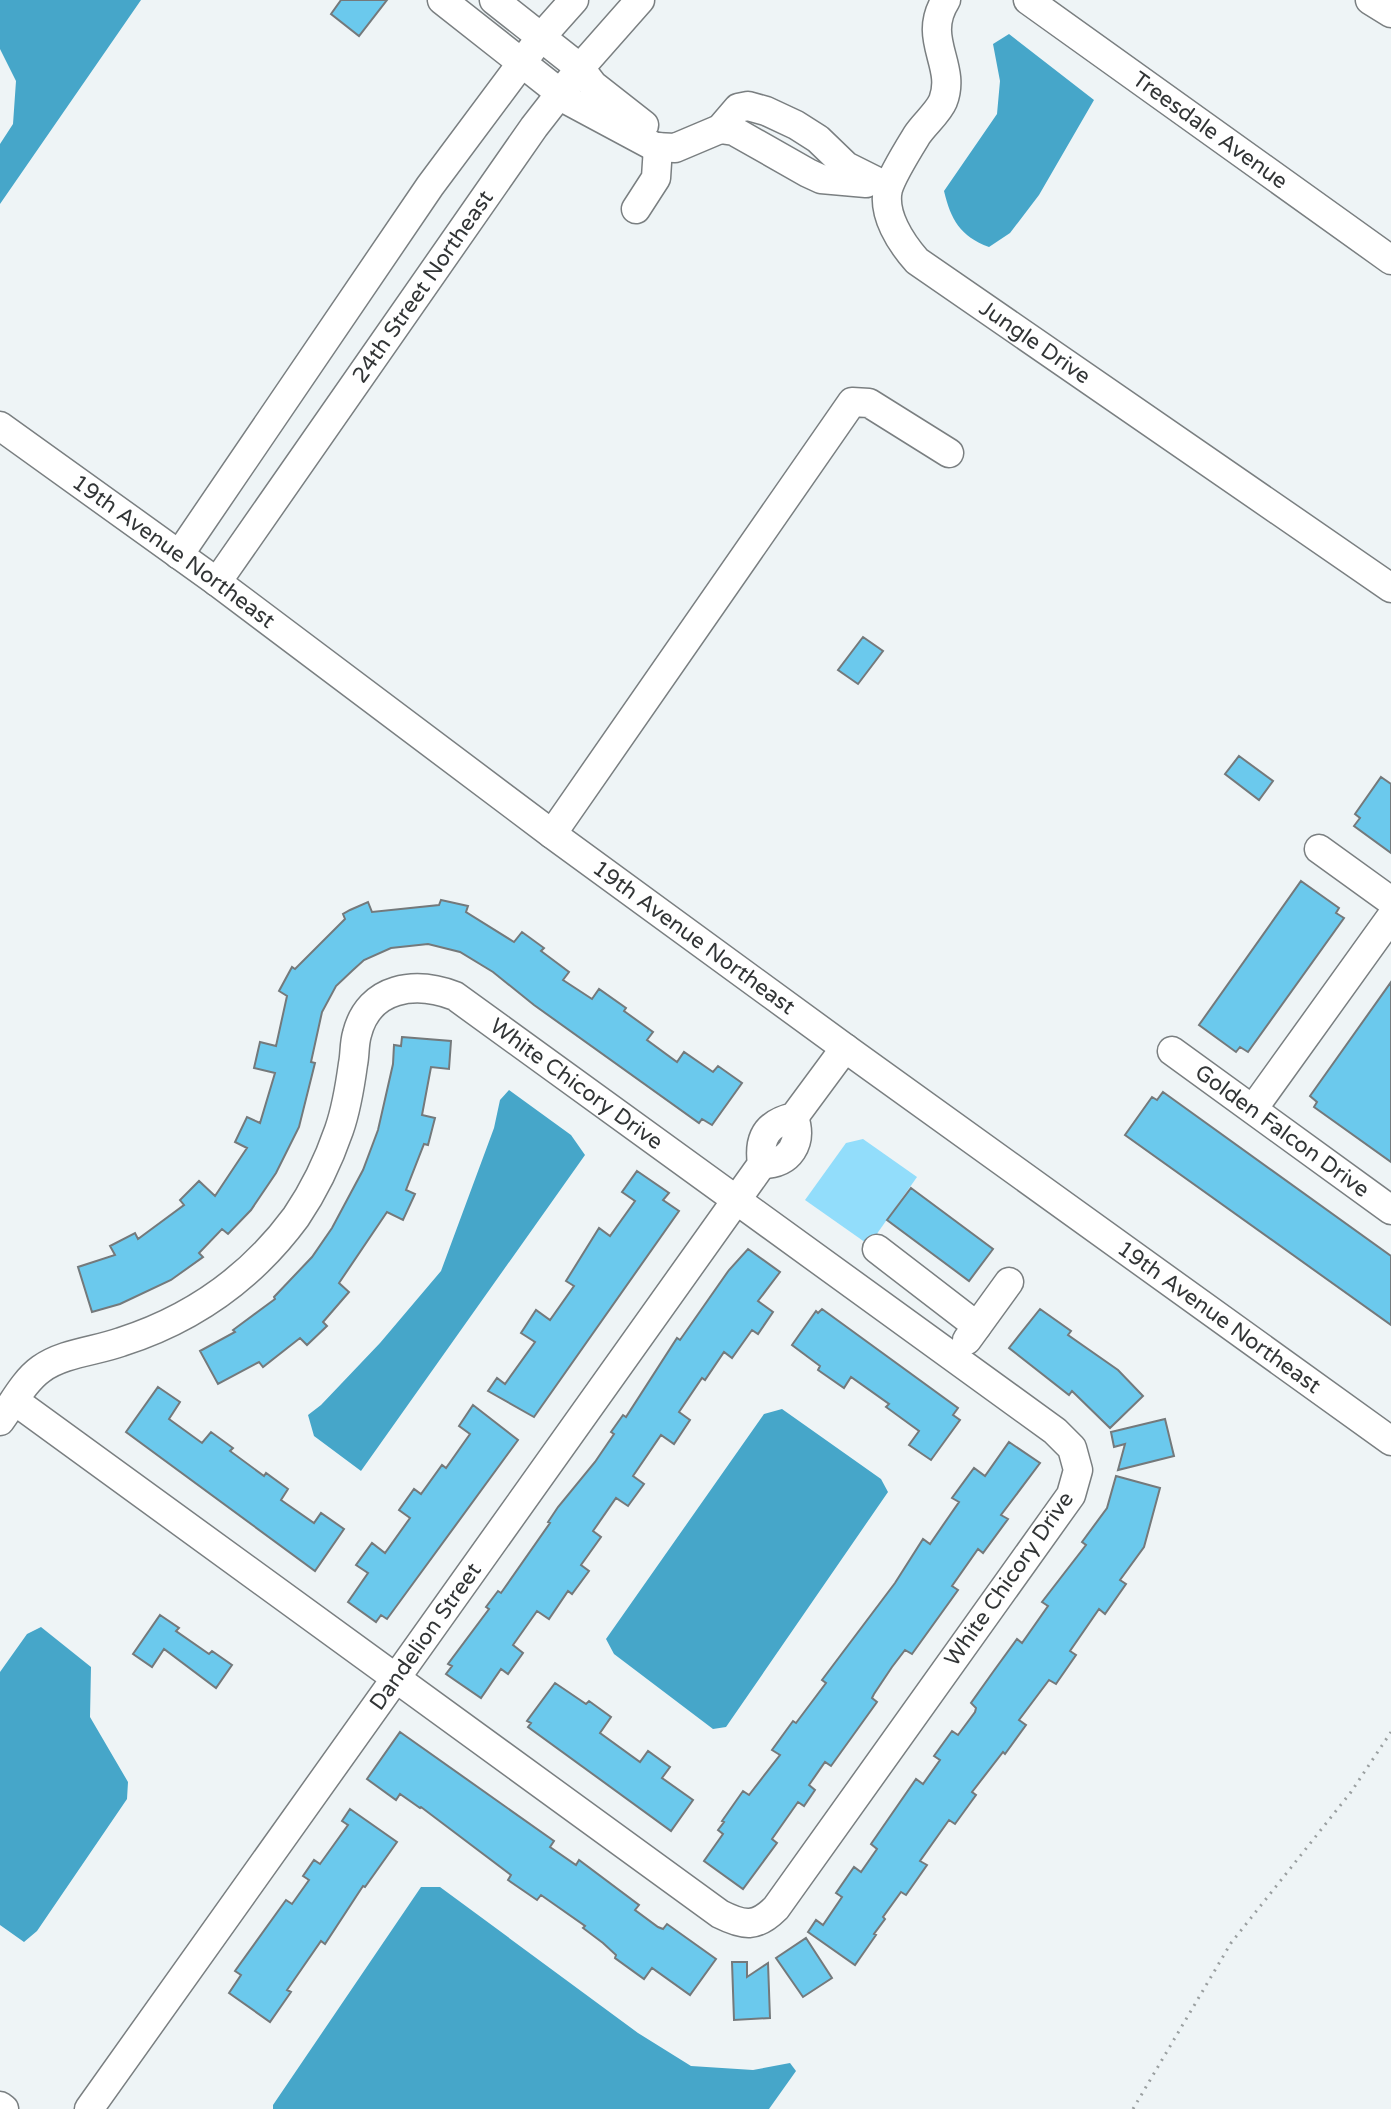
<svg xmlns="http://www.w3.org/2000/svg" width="1391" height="2109" font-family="'Varela Round',sans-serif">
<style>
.green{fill:#92ddfb}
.water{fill:#46a6c9}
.building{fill:#6bc9ed;stroke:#74797b;stroke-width:2}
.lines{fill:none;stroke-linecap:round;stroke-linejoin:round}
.minor-casing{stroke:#7a7f81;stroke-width:31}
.path{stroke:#9a9fa0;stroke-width:3;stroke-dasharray:2 6;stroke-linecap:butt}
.minor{stroke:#fff;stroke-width:28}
.labels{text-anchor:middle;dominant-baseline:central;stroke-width:6;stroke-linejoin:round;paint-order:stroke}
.street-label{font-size:22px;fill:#323536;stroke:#fff}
</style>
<rect width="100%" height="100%" fill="#eef4f6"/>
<path class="green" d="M 863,1139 L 917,1177 L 869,1245 L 805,1200 L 846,1143 Z"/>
<path class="water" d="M 0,0 L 141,0 L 0,204 L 0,144 L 13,124 L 16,81 L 0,49 Z
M 1009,34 L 1094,100 L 1039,195 L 1010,233 L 989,247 C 960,236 951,220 944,191 L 997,114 L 1000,81 L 993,44 Z
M 509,1090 L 571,1135 L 585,1155 L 361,1471 L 314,1436 L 308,1415 L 321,1405 L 380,1343 L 441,1271 L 494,1128 L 500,1100 Z
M 782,1409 L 881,1479 L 888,1492 L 726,1727 L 713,1729 L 614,1654 L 606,1639 L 764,1414 Z
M 41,1627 L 91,1667 L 90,1717 L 128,1782 L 127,1799 L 37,1931 L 24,1942 L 0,1925 L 0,1672 L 27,1634 Z
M 421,1887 L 440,1887 L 638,2033 L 691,2066 L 753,2070 L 790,2063 L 796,2071 L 769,2109 L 273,2109 L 273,2105 Z"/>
<path class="building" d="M 341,0 L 387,0 L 359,36 L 331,14 Z
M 863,637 L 883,651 L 858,684 L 838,670 Z
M 1239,756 L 1273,781 L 1259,800 L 1225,774 Z
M 1381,777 L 1391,784 L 1391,853 L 1354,826 L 1360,818 L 1355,814 Z
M 1301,881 L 1339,908 L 1336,913 L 1344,918 L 1248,1052 L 1240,1047 L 1236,1052 L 1199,1025 Z
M 441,900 L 468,906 L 466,912 L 514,942 L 522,932 L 544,948 L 541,951 L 569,972 L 563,980 L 592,999 L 599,989 L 626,1008 L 624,1011 L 653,1032 L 647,1040 L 677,1062 L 684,1052 L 713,1072 L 718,1066 L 742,1083 L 712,1125 L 702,1119 L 699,1123 L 534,1005 L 493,972 L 460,952 L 428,944 L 391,948 L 364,960 L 353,970 L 336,986 L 322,1012 L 311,1062 L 315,1063 L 299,1127 L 276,1173 L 251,1210 L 228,1234 L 222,1229 L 199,1253 L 203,1257 L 171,1280 L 120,1304 L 92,1312 L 78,1267 L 115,1255 L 110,1246 L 135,1233 L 138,1239 L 184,1205 L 180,1200 L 199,1181 L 215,1196 L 247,1148 L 235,1142 L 247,1117 L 260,1123 L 275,1073 L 254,1068 L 260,1042 L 276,1046 L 287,996 L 279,991 L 292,967 L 295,969 L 345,919 L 343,914 L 350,910 L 368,902 L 372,912 L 439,905 Z
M 1391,982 L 1391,1162 L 1314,1107 L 1317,1102 L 1310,1096 Z
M 402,1037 L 451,1041 L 449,1069 L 431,1067 L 422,1115 L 435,1118 L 428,1145 L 424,1144 L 406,1190 L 415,1194 L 403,1220 L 387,1212 L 339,1283 L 349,1292 L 323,1322 L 327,1326 L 307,1345 L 300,1338 L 263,1367 L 259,1362 L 218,1384 L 200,1351 L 235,1332 L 233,1330 L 275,1299 L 274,1297 L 312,1257 L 332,1228 L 363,1170 L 378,1130 L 393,1064 L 394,1045 L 401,1046 Z
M 1163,1092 L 1391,1256 L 1391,1325 L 1125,1135 L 1152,1097 L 1157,1100 Z
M 637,1171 L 669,1193 L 663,1200 L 679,1211 L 534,1417 L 488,1391 L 497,1378 L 505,1384 L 535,1342 L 521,1333 L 536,1310 L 550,1320 L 574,1286 L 566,1281 L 599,1228 L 610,1236 L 635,1201 L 622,1192 Z
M 911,1188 L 993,1249 L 969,1281 L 887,1220 Z
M 748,1249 L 780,1272 L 758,1301 L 773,1312 L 758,1334 L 752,1330 L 732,1358 L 724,1352 L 705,1380 L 702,1378 L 679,1412 L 690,1420 L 674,1444 L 661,1435 L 633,1476 L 644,1484 L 628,1506 L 616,1498 L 593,1531 L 601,1537 L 581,1565 L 589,1571 L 572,1594 L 568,1591 L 549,1619 L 537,1611 L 513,1645 L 523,1653 L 508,1674 L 501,1669 L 481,1698 L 446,1674 L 452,1666 L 448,1664 L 489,1609 L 486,1607 L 498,1591 L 501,1593 L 550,1523 L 548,1522 L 558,1507 L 595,1462 L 614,1434 L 611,1432 L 623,1415 L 626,1417 L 677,1338 L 680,1340 L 729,1270 Z
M 822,1309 L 958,1408 L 953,1415 L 960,1420 L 931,1460 L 909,1445 L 919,1431 L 886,1407 L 889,1404 L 851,1377 L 844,1388 L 818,1370 L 820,1366 L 792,1345 L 816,1311 L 818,1313 Z
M 1040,1309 L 1071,1331 L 1068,1335 L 1118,1370 L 1143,1396 L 1110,1428 L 1072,1391 L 1069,1395 L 1009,1348 Z
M 158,1387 L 180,1402 L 169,1419 L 202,1443 L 211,1432 L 233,1448 L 230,1451 L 264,1476 L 266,1473 L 288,1489 L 281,1500 L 314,1523 L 321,1513 L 344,1529 L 315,1571 L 126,1432 Z
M 473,1405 L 518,1440 L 387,1619 L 381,1615 L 376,1622 L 348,1602 L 368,1573 L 356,1565 L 372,1543 L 385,1553 L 410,1518 L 399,1510 L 414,1489 L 421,1494 L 442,1465 L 446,1468 L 470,1434 L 459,1426 Z
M 1165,1419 L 1174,1456 L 1118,1470 L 1125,1444 L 1114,1447 L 1111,1432 Z
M 1009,1442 L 1040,1463 L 1001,1515 L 1008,1519 L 983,1553 L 978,1549 L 952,1586 L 958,1590 L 912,1654 L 905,1650 L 892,1667 L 874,1694 L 872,1698 L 877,1702 L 831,1766 L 825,1762 L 809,1785 L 815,1790 L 804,1806 L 798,1802 L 772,1839 L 777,1843 L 743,1889 L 704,1861 L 723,1834 L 718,1830 L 724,1822 L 722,1821 L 743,1791 L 749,1795 L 780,1755 L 772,1750 L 793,1721 L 796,1723 L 826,1683 L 822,1680 L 895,1583 L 923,1539 L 930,1544 L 959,1502 L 952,1498 L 974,1468 L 985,1476 Z
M 1116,1476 L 1160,1488 L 1144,1547 L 1120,1580 L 1126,1584 L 1105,1614 L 1099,1609 L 1070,1651 L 1076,1655 L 1058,1681 L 1056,1684 L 1049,1680 L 1019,1720 L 1026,1725 L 1005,1754 L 1003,1752 L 972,1792 L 976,1795 L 955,1824 L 949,1820 L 920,1861 L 927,1865 L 906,1895 L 901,1892 L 883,1917 L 885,1919 L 874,1934 L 876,1935 L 855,1965 L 808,1932 L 816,1920 L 823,1925 L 842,1897 L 836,1893 L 854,1867 L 861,1872 L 877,1849 L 871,1844 L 916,1779 L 923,1784 L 940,1760 L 934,1756 L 952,1731 L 958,1735 L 975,1712 L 976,1708 L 971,1703 L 993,1672 L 1017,1639 L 1022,1643 L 1048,1606 L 1042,1602 L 1086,1545 L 1082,1542 L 1107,1508 Z
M 160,1615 L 179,1628 L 176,1631 L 209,1654 L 212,1651 L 232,1665 L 216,1688 L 164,1649 L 152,1667 L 133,1654 Z
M 555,1683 L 586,1704 L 589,1701 L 611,1717 L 600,1733 L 640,1762 L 648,1751 L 670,1767 L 662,1778 L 693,1800 L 671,1831 L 528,1727 L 531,1723 L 527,1721 Z
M 400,1732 L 554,1841 L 550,1847 L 576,1865 L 579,1860 L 639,1905 L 635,1910 L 658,1927 L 663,1929 L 667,1924 L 716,1959 L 690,1995 L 652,1968 L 644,1979 L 615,1958 L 616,1955 L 603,1943 L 583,1928 L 585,1926 L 541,1895 L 537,1900 L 508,1880 L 511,1875 L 421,1807 L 420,1808 L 400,1794 L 396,1800 L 367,1779 Z
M 350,1809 L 397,1842 L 365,1887 L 363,1886 L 325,1944 L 321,1941 L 287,1990 L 291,1992 L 270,2022 L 229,1993 L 241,1975 L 235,1971 L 286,1900 L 292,1904 L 309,1880 L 303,1876 L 314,1860 L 320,1864 L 348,1825 L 342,1821 Z
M 806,1938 L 832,1978 L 803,1997 L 776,1958 Z
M 732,1962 L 747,1962 L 747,1977 L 768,1963 L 770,2018 L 734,2020 Z"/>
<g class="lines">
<defs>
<g id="minor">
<path d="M 442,0 L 560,93"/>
<path d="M 494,0 L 580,68 L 593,85 L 644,125"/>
<path id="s1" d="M 946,0 C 921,39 957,65 943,101 C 938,113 924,124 917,135 C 909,148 892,175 888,189 C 882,214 901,243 917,261 L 1391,588"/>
<path id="s2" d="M 1028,0 L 1391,260"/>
<path d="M 1370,0 L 1391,13"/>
<path d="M 558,95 L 655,147 L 675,148 L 720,129 L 738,108 L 748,106 L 766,111 L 796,125 L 818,139 L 846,166 L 888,187"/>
<path d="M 720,129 L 734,131 L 808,173 L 821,179 L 866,183"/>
<path d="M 636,209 L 656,178 L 658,147"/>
<path id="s3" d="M 0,426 L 217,582 L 552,834 L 845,1048 L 1391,1441"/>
<path d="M 179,555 L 430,186 L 541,37 L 574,0"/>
<path id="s4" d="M 217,582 L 534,127 L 580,68 L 640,0"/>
<path d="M 552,834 L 852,402 L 869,403 L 949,453"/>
<path d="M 1319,849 L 1391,901"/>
<path id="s5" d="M 1172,1051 L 1391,1210"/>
<path d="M 1253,1109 L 1391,917"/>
<path d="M 762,1164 C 790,1164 803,1143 794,1117"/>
<path d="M 877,1249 L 977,1326"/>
<path d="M 967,1340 L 1009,1282"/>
<path id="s6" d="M 0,1421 C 12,1405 24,1381 41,1369 C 63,1353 96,1351 121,1342 C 193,1319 251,1278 296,1217 C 313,1192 329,1159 339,1130 C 346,1110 350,1086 353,1064 C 355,1055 354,1044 357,1034 C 369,986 416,981 455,996 L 1055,1431 L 1072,1448 L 1078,1470 L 1071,1495 L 776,1908 C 756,1928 744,1926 720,1914 L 15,1401"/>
<path d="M 0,2106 L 4,2109"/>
<path id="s7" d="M 89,2109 L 762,1164 C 758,1137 768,1123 794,1117 L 845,1048"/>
</g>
</defs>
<use href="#minor" class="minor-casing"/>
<path class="path" d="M 1133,2109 L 1231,1943 L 1351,1792 L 1391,1732"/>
<use href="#minor" class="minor"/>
</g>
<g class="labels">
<g class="street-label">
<text stroke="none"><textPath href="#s2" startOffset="224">Treesdale Avenue</textPath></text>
<text stroke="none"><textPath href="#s4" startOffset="360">24th Street Northeast</textPath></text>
<text stroke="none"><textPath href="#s1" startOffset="432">Jungle Drive</textPath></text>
<text stroke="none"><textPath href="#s3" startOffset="214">19th Avenue Northeast</textPath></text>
<text stroke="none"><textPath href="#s3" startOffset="862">19th Avenue Northeast</textPath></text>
<text stroke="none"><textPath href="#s6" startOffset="836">White Chicory Drive</textPath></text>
<text stroke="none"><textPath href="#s5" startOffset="136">Golden Falcon Drive</textPath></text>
<text stroke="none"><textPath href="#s3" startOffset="1510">19th Avenue Northeast</textPath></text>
<text transform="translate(1009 1579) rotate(-55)">White Chicory Drive</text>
<text stroke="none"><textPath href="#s7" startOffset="580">Dandelion Street</textPath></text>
</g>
</g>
</svg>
